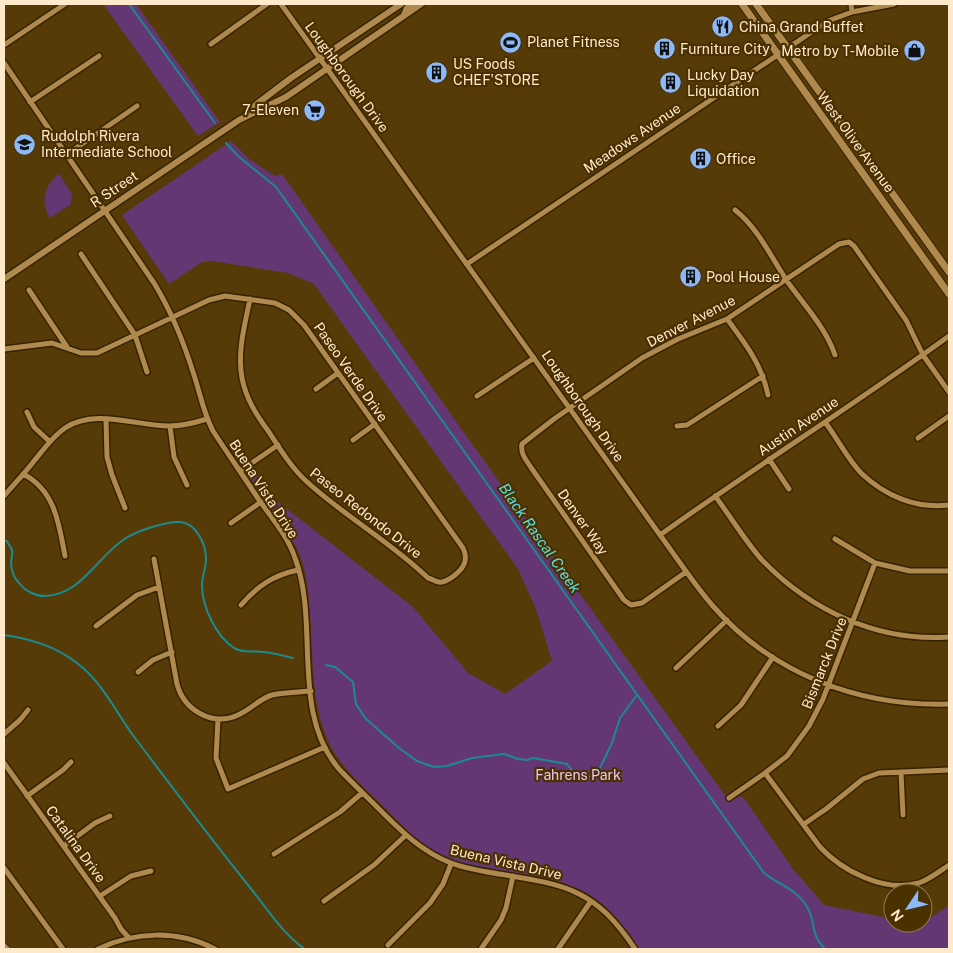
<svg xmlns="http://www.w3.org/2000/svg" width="953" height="953" font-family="'Public Sans',sans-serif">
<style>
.green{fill:#643774}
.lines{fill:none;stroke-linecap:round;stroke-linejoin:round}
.stream{stroke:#1a8c8f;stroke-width:2}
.minor-casing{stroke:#362302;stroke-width:8}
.tertiary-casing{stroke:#362302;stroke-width:9}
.secondary-casing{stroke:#362302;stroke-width:9}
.minor{stroke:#af894d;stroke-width:5}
.tertiary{stroke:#af894d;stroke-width:6}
.secondary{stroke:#af894d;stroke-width:7}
.labels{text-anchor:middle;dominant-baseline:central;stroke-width:4.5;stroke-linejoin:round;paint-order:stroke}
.poi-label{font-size:14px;fill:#fee9cb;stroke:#4b3000;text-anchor:start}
.street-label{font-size:14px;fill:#fee9cb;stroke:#4b3000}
.park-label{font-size:14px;fill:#edc4fc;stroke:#4b3000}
.water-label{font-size:15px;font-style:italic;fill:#56e1e3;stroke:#4b3000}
</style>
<rect width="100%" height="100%" fill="#563b09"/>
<path class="green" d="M 103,4 L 136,4 L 220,122 L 198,136 Z
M 231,141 L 249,159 L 275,176 L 282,174 L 457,423 L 724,794 L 743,797 L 793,869 L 824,905 L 893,919 L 893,923 L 923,923 L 949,905 L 949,949 L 640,949 C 598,885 571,882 499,870 C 481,867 463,865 447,858 C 421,847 403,826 383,806 C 370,794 357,782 346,768 C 299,716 320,629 303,564 C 293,531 267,507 250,477 L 250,474 L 254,470 L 274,499 L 413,607 L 468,673 L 505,694 L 552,661 L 536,609 L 518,569 L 314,284 L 288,273 L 212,261 L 202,262 L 169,284 L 122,215 Z
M 59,174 L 72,194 L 71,204 L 50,218 C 40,203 44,185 59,174 Z"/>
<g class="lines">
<path class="stream" d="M 129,4 L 215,123
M 226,143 L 238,156 L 276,187 L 764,873 C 779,885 797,889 807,907 C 817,923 809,933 825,949
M 4,541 L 7,541 C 8,544 12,548 12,551 C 13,555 11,559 11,562 C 11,570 14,578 19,583 C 25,591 35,596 45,596 C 82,595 97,556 126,538 C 137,531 167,521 180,522 C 196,523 206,544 206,559 C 206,568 202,577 202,585 C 202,607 216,636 234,648 C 245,654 253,650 264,652 C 274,653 284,656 293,658
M 4,635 C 31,639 55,646 77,663 C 101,681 115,710 132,734 C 172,787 211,839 252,890 C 268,910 284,935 305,949
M 326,665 L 335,667 L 353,682 L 356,704 L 365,718 L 399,748 L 417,761 L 434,767 L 447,766 L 472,758 L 504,754 L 518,759 L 527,760 L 533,758 L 567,764 C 574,774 579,777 592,777 L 600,768 L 612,743 L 620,718 L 637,695"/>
<defs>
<path id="minor" d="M 281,4 L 660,535 C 677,558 693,583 712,605 C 772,674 859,707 949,704
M 851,4 L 852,12
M 211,44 L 267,4
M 4,45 L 65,4
M 4,63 L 154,283 C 171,311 183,340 193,372 C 200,392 203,412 213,431 C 228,454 244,477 259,500 C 272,518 288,537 295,558 C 320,624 290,712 339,769 C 352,783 366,796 379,809 C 401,831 422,852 451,863 C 466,869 483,871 499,874 C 567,885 595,889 635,949
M 30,102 L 99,56
M 66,155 L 137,106
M 735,210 C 758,228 771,257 787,281 C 804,305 826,328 835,355
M 81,254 L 135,335 L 147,372
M 467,264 L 828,21 L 852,12 L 894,4
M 29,290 L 67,347
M 727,319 C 745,343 762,365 768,395
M 4,349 L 52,343 L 81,353 L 97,353 L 209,300 L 225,296 L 275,303 L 289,310 L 304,325 L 463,548 C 470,562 461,571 451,578 C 447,580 444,583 439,582 C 436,582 432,579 428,578 C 391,542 344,516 306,481 C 291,467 280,449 269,432 C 257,416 246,399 242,378 C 237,352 245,324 250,299
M 316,389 L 338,373
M 477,396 L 534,358
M 27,412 L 34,427 L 49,441
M 106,419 L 107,457 L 112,475 L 125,508
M 825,422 C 837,438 847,458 861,473 C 885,496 916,509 949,505
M 170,426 L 174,457 L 187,485
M 677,426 L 687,425 L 763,376
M 918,438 L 949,416
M 353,440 L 375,424
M 769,459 L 789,489
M 240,471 L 278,445
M 23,474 C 55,490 59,524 65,556
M 4,496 C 14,484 25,473 34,461 C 44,449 52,437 65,428 C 95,408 136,426 169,426 C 182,426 194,423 207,419
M 715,496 C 731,517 745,541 762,560 C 811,611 878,642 949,637
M 231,523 L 261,502
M 660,535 C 755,467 854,405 949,336
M 835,539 L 875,563 L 910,571 L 949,571
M 154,559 L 177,684 C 184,710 212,727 238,715 C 250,710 259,699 272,695 C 284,692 298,692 311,691
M 686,572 L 642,603 L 631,605 L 624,600 L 532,469 C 527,461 520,454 522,444 L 554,419 L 642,358 L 678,339 L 727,319 L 839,244 L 849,242 L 854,246 L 906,320 L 923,355 L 949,392
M 241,605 C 257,586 274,575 298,570
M 96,626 L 137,595 L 159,587
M 676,668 L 727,620
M 138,672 L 153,660 L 172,652
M 218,719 L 216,758 L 228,789 L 325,747
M 718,726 L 741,705 L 773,657
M 4,734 L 20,720 L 28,710
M 4,763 L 115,918 L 121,929 L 129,938
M 901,772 L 903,815
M 765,773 L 820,847 C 842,871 885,893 919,883 C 930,879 940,871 949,865
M 27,796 L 63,770 L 71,762
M 729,798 L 765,773 L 787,756 L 809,726 L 823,699 L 875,563
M 804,824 L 826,809 L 863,779 L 879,773 L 949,770
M 64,846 L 95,823 L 110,816
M 274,854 L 340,812 L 362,793
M 4,868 L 63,949
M 100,896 L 131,876 L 151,871
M 324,901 L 374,865 L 406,835
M 388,945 L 430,903 L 443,884 L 451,864
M 98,949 C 135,931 178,930 215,949
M 481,949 L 501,920 L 506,908 L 513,876
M 558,949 L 591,901"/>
<path id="tertiary" d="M 404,15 L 407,8 L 413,4
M 246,114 L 258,103 L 291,78 L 401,4
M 4,279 L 239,120 L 286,97 L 421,4"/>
<path id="secondary" d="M 742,4 L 949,294
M 756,4 L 949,272
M 4,947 L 6,949"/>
</defs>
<use href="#minor" class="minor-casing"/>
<use href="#tertiary" class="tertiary-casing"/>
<use href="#secondary" class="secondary-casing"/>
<use href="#minor" class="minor"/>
<use href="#tertiary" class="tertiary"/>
<use href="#secondary" class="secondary"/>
</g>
<defs>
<symbol id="restaurant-disc" viewBox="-11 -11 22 22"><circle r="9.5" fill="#8abafc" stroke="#4b3000"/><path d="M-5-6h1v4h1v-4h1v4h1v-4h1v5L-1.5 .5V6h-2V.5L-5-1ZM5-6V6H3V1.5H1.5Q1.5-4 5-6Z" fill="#111"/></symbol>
<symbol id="stadium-disc" viewBox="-11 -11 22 22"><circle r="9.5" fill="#8abafc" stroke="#4b3000"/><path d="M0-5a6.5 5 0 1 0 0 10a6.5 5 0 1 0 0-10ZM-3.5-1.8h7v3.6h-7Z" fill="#111"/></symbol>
<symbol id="building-disc" viewBox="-11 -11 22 22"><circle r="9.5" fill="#8abafc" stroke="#4b3000"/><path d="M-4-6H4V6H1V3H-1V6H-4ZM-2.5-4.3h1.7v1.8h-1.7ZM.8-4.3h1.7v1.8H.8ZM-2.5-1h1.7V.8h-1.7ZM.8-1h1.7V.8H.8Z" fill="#111"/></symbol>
<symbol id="shop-disc" viewBox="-11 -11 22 22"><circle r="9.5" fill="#8abafc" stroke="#4b3000"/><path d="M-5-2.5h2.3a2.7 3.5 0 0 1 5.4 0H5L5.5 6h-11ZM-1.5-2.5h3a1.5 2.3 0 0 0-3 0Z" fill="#111"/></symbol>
<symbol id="supermarket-disc" viewBox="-11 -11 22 22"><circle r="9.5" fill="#8abafc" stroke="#4b3000"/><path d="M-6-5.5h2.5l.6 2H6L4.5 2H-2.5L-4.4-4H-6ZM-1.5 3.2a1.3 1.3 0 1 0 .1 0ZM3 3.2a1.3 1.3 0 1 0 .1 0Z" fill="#111"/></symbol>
<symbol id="school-disc" viewBox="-11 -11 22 22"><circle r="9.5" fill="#8abafc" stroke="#4b3000"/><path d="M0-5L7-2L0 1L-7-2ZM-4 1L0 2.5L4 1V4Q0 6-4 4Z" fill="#111"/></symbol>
</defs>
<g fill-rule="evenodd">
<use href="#restaurant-disc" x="710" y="14" width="25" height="25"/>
<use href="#stadium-disc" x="498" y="30" width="25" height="25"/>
<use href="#building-disc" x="652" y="36" width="25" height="25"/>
<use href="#shop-disc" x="902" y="38" width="25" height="25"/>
<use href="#building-disc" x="424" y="60" width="25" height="25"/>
<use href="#building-disc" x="658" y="70" width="25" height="25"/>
<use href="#supermarket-disc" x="302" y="98" width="25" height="25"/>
<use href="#school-disc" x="12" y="132" width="25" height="25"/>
<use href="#building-disc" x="688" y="146" width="25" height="25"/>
<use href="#building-disc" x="678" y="264" width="25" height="25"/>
</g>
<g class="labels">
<g class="poi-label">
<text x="739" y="27">China Grand Buffet</text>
<text x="527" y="42">Planet Fitness</text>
<text x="680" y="49">Furniture City</text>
<text x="899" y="51" text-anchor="end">Metro by T-Mobile</text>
<text x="453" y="64">US Foods<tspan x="453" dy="16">CHEF'STORE</tspan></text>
<text x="687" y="75">Lucky Day<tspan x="687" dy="16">Liquidation</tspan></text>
<text x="299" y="110" text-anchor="end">7-Eleven</text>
<text x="41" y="136">Rudolph Rivera<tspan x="41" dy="16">Intermediate School</tspan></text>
<text x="716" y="159">Office</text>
<text x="706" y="277">Pool House</text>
</g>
<g class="street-label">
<text transform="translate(347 77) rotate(54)">Loughborough Drive</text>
<text transform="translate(632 138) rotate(-34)">Meadows Avenue</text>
<text transform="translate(856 142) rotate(54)">West Olive Avenue</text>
<text transform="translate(114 189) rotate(-34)">R Street</text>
<text transform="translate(691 321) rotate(-27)">Denver Avenue</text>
<text transform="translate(351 372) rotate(55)">Paseo Verde Drive</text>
<text transform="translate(583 406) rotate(55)">Loughborough Drive</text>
<text transform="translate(798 426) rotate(-34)">Austin Avenue</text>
<text transform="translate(264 489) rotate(57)">Buena Vista Drive</text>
<text transform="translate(366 513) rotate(38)">Paseo Redondo Drive</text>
<text transform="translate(583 522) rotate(55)">Denver Way</text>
<text transform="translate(824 663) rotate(-68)">Bismarck Drive</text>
<text transform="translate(76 844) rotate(54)">Catalina Drive</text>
<text transform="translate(506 862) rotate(13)">Buena Vista Drive</text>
</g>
<g class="park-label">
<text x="578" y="775">Fahrens Park</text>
</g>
<g class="water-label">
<text transform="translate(540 538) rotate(55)">Black Rascal Creek</text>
</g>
</g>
<rect width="953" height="953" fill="none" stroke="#fee9cb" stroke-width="10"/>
<g transform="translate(908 908) rotate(235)"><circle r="24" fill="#4b3000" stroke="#937a51"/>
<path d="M0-4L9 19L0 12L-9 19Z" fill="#8abafc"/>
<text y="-8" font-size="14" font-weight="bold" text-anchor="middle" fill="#fee9cb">N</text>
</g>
</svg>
